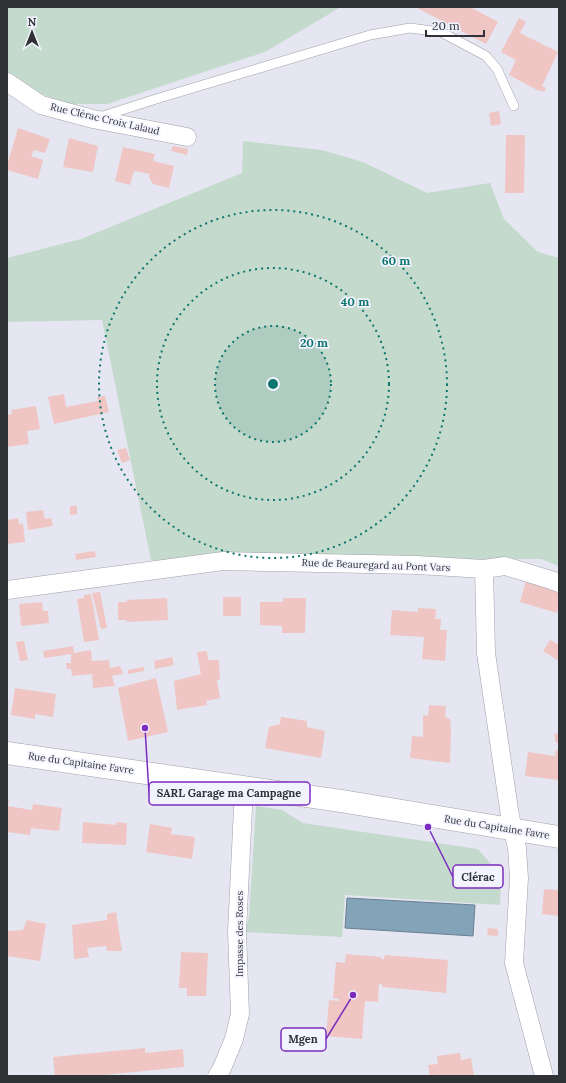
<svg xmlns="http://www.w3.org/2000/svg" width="566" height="1083" font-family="Lora,serif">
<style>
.green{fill:#c4dacc}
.water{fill:#83a3b9;stroke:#6a8192}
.building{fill:#efc6c3}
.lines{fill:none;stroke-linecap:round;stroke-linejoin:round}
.lane-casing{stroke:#a0a1ab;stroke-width:10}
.street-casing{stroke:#a0a1ab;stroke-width:19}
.secondary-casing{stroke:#a0a1ab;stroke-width:23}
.lane{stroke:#fff;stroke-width:9}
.street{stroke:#fff;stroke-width:18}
.secondary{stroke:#fff;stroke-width:22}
.ring{fill:none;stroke:#0f766e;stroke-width:2;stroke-dasharray:2 4}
.labels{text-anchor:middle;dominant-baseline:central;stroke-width:3.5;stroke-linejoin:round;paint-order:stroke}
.street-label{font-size:10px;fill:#313236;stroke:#f2f3ff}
.centre{fill:#0f766e;stroke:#f2f3ff;stroke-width:2}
.ring-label{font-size:12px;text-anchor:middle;font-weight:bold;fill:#0f766e;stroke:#f2f3ff;stroke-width:3.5;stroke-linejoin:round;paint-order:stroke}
.leader{fill:none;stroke:#7b2cbf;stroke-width:1.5}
.callout-dot{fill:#7b2cbf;stroke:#f2f3ff;stroke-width:1.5}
.callout{fill:#f2f3ff;stroke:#7b2cbf;stroke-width:1.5}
.callout-label{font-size:11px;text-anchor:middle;font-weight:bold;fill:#313236}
</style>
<rect width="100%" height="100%" fill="#e5e6f1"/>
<path class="green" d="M 7,7 L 341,7 L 265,52 L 107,104 L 70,104 L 35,92 L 7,73 Z
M 243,141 L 322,150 L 363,162 L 427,193 L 490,183 L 504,219 L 538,252 L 559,258 L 559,566 L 541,559 L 151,560 L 102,320 L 7,322 L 7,258 L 81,239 L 242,173 Z
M 256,806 L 282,810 L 303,823 L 478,849 L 501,876 L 500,905 L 345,895 L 342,937 L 244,932 L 249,917 Z"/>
<path class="water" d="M 347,898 L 475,905 L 473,936 L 345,928 Z"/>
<path class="building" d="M 415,7 L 470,7 L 498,22 L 486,44 Z
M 519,18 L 526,22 L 520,33 L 558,52 L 542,86 L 546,88 L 544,92 L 540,90 L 539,91 L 509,75 L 516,60 L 501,52 Z
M 499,111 L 501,124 L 491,126 L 489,113 Z
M 18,128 L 50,139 L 45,153 L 34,150 L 31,156 L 43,160 L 38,179 L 7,170 L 7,166 Z
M 506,135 L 525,135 L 524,193 L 505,193 Z
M 69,138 L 98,146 L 93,172 L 63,167 Z
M 173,146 L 188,149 L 187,155 L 171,151 Z
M 123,147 L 155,154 L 153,161 L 174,166 L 169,188 L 153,184 L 149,177 L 150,174 L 134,171 L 130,185 L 115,181 Z
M 64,394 L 66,407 L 98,401 L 97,397 L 105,396 L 109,412 L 54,424 L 48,397 Z
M 36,406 L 40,429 L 27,431 L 29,444 L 7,447 L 7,415 L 12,414 L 11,410 Z
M 126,448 L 130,460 L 122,463 L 117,450 Z
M 70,506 L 77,506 L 77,514 L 70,515 Z
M 43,510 L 45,519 L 51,518 L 53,526 L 28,530 L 26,512 Z
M 18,518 L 19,524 L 23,524 L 25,542 L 7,544 L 8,520 Z
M 95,551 L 96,557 L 76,560 L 75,554 Z
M 526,581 L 559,590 L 559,606 L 557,613 L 520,602 Z
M 100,592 L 107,628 L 101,629 L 92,593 Z
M 91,594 L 99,640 L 84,642 L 77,599 L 84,598 L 84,595 Z
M 223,597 L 241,597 L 241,616 L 223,616 Z
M 167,598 L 168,620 L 127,622 L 126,620 L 118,620 L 118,602 L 127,602 L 127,600 Z
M 283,598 L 306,598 L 305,633 L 282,633 L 282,626 L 260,625 L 260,602 L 283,602 Z
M 42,602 L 43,611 L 48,611 L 49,623 L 21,626 L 19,604 Z
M 418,608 L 436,609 L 435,619 L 441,619 L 440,630 L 447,630 L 445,661 L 422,659 L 424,637 L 390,635 L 392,610 L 418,612 Z
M 550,640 L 559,645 L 559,661 L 543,651 Z
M 24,641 L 28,660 L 20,661 L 16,642 Z
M 73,646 L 74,653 L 91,650 L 92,661 L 109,660 L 110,668 L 119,666 L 122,670 L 123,674 L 112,676 L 115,686 L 93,688 L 92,674 L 72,676 L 71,669 L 67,669 L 66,663 L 71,663 L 71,654 L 44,658 L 43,651 Z
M 207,651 L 208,660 L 219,660 L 220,679 L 217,680 L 220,698 L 206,701 L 207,705 L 177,710 L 174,681 L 201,674 L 197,652 Z
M 172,657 L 174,665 L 155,669 L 154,661 Z
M 144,667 L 144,671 L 128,674 L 128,670 Z
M 156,678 L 168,732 L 128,741 L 118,688 Z
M 15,688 L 56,694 L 53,717 L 35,714 L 35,719 L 11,715 Z
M 429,705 L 446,706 L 445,717 L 450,719 L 451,730 L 450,763 L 410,758 L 412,736 L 423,737 L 423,715 L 428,716 Z
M 281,717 L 307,721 L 307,727 L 325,731 L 321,758 L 265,748 L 269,727 L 280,724 Z
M 559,733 L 559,743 L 556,743 L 554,734 Z
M 556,750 L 559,750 L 559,780 L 525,776 L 528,752 L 555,756 Z
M 7,800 L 9,800 L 8,806 L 32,810 L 33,804 L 62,808 L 59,831 L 31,828 L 30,835 L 7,832 Z
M 83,822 L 117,825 L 116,822 L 127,823 L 126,845 L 82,843 Z
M 150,824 L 172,828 L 171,834 L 195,837 L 192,859 L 146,852 Z
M 544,889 L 559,890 L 559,916 L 542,914 Z
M 116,912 L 122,951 L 107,951 L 106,946 L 87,948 L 89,957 L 74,959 L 72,925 L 107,920 L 107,914 Z
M 27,920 L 46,924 L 40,961 L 7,956 L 7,931 L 23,930 Z
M 488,928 L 498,929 L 498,936 L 487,935 Z
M 181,952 L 208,953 L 206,996 L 187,996 L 187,988 L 179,988 Z
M 346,954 L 381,957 L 381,959 L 384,959 L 385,955 L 448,960 L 446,993 L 382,987 L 382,984 L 379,984 L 378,1002 L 365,1001 L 362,1039 L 326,1036 L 329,1000 L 339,1001 L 339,999 L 333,998 L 336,962 L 345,963 Z
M 145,1048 L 145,1053 L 183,1049 L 184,1067 L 94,1076 L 55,1076 L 53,1057 Z
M 460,1053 L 461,1060 L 471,1058 L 474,1076 L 430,1076 L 428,1065 L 438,1064 L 437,1056 Z"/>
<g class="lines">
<defs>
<path id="lane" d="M 100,117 L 156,99 L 370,35 L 410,28 L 441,32 L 486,56 L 497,69 L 514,106"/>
<path id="street" d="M 7,82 L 41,105 L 93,119 L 187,137
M 484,569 L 505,566 L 551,580 L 559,583
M 7,590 L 223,561 L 417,565 L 484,569 L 486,653 L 510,816 L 517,848 L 519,878 L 514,963 L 544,1076
M 217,1076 L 222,1068 L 234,1039 L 240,1014 L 237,932 L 244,787"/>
<path id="secondary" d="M 7,753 L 341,801 L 559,837"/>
</defs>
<use href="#lane" class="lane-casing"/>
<use href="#street" class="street-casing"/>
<use href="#secondary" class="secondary-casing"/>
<use href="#lane" class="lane"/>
<use href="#street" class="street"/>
<use href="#secondary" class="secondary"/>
</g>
<circle cx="273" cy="384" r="58" fill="#0f766e" fill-opacity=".12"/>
<g class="ring">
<circle cx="273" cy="384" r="58"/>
<circle cx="273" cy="384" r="116"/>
<circle cx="273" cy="384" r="174"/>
</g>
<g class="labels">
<g class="street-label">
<text transform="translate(105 119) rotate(13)">Rue Clérac Croix Lalaud</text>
<text transform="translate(376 565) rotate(2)">Rue de Beauregard au Pont Vars</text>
<text transform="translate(81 763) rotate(8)">Rue du Capitaine Favre</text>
<text transform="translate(497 827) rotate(9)">Rue du Capitaine Favre</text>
<text transform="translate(239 934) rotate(-90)">Impasse des Roses</text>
</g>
</g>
<circle cx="273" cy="384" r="6" class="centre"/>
<g class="ring-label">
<text x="396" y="265">60 m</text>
<text x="355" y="306">40 m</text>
<text x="314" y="347">20 m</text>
</g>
<path class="leader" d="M145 728L149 793M428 827L453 877M353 995L326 1039"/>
<g class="callout-dot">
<circle cx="145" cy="728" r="4"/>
<circle cx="428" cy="827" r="4"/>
<circle cx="353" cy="995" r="4"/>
</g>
<g class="callout">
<rect x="149" y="782" width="161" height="23" rx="4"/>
<rect x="453" y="865" width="50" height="23" rx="4"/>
<rect x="281" y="1028" width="45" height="23" rx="4"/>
</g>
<g class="callout-label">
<text x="229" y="797">SARL Garage ma Campagne</text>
<text x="478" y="881">Clérac</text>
<text x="303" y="1043">Mgen</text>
</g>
<rect width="566" height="1083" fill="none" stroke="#313236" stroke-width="16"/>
<g transform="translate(32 32)" stroke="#f2f3ff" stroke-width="3" paint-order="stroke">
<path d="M0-3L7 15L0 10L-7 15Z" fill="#313236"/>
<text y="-6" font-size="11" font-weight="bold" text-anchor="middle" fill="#313236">N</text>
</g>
<path d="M426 30v6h58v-6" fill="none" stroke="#313236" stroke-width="2"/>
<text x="432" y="30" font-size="12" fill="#313236" stroke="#f2f3ff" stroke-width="3" paint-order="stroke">20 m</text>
</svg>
